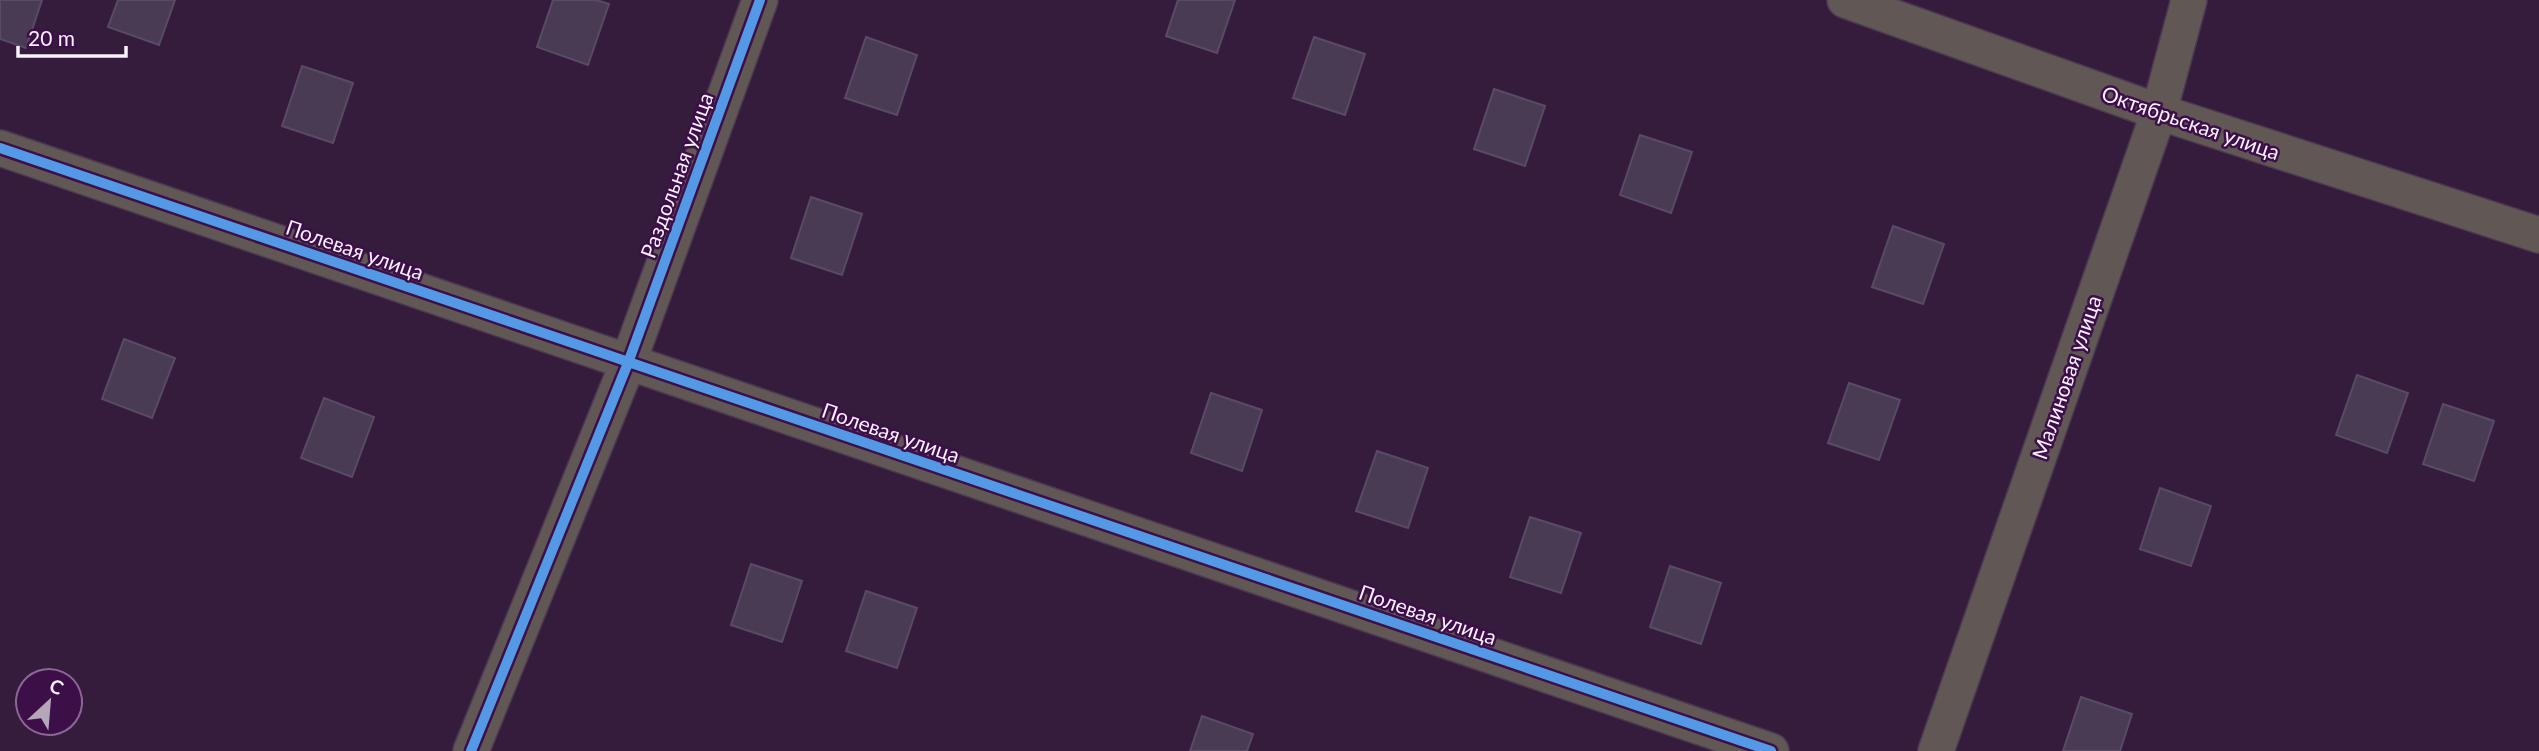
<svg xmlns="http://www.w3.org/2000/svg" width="2539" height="751" font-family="Lato,sans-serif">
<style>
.building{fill:#4a3b55;stroke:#594a65;stroke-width:2}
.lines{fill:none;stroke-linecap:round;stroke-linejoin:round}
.street-casing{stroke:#4b3851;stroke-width:38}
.street{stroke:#615754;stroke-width:35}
.cycleway-casing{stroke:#3d0f49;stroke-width:15}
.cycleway{stroke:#5399e6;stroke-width:10}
.labels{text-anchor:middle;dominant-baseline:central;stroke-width:5;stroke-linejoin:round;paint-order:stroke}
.street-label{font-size:21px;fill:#faf0fe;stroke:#3d0f49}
</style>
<rect width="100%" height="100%" fill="#351c3c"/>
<path class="building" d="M 0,0 L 42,0 L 26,48 L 0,39 Z
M 118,0 L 175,0 L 159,45 L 108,27 Z
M 553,0 L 596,0 L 609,4 L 588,65 L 537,47 Z
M 1178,0 L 1235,0 L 1217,53 L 1166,36 Z
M 866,37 L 917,55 L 897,115 L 845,98 Z
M 1314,37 L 1365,54 L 1345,115 L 1293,98 Z
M 302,66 L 353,83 L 333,143 L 282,126 Z
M 1494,89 L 1545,106 L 1525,166 L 1474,149 Z
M 1640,135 L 1692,152 L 1671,213 L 1620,195 Z
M 811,197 L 862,214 L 842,275 L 791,258 Z
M 1893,226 L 1944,244 L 1923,304 L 1872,287 Z
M 124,339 L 175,358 L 152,418 L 102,399 Z
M 2357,375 L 2408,393 L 2387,453 L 2336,435 Z
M 1849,383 L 1900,400 L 1879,460 L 1828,443 Z
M 1211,393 L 1262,410 L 1242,471 L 1191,453 Z
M 324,398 L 374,417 L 352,477 L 301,458 Z
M 2443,404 L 2494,421 L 2474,481 L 2423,464 Z
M 1377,451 L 1428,468 L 1408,528 L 1356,511 Z
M 2160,488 L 2211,506 L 2191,566 L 2140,549 Z
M 1530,517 L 1581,533 L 1561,593 L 1510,577 Z
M 751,564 L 802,581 L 782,642 L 731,625 Z
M 1670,566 L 1721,583 L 1701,644 L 1650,627 Z
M 866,591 L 917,608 L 897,668 L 846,651 Z
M 2081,697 L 2132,714 L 2120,751 L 2063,751 Z
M 1202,716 L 1253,734 L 1247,751 L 1190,751 Z"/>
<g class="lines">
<defs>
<path id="street" d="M 1845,0 L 2159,112 L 2539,235
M 0,148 L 1771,751
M 471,751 L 628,363 L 760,0
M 1936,751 L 2159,112 L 2189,0"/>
</defs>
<use href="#street" class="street-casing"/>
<use href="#street" class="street"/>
<defs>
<path id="cycleway" d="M 0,148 L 1771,751
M 471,751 L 628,363 L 760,0"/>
</defs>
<use href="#cycleway" class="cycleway-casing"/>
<use href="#cycleway" class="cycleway"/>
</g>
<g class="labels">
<g class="street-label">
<text transform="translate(2191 122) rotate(19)">Октябрьская улица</text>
<text transform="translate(676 175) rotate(-70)">Раздольная улица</text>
<text transform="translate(355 249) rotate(19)">Полевая улица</text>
<text transform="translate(2066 377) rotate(-71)">Малиновая улица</text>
<text transform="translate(891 432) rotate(19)">Полевая улица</text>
<text transform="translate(1428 614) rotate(19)">Полевая улица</text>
</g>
</g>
<g transform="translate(49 702) rotate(26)"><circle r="33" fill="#3d0f49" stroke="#896991" stroke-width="2"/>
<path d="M0-5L12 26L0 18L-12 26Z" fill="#b5a6ba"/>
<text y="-10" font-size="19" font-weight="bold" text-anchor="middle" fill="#faf0fe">С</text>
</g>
<path d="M18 46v10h108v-10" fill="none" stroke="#faf0fe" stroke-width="3.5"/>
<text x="28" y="46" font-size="21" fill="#faf0fe" stroke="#3d0f49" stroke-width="5" paint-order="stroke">20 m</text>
</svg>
